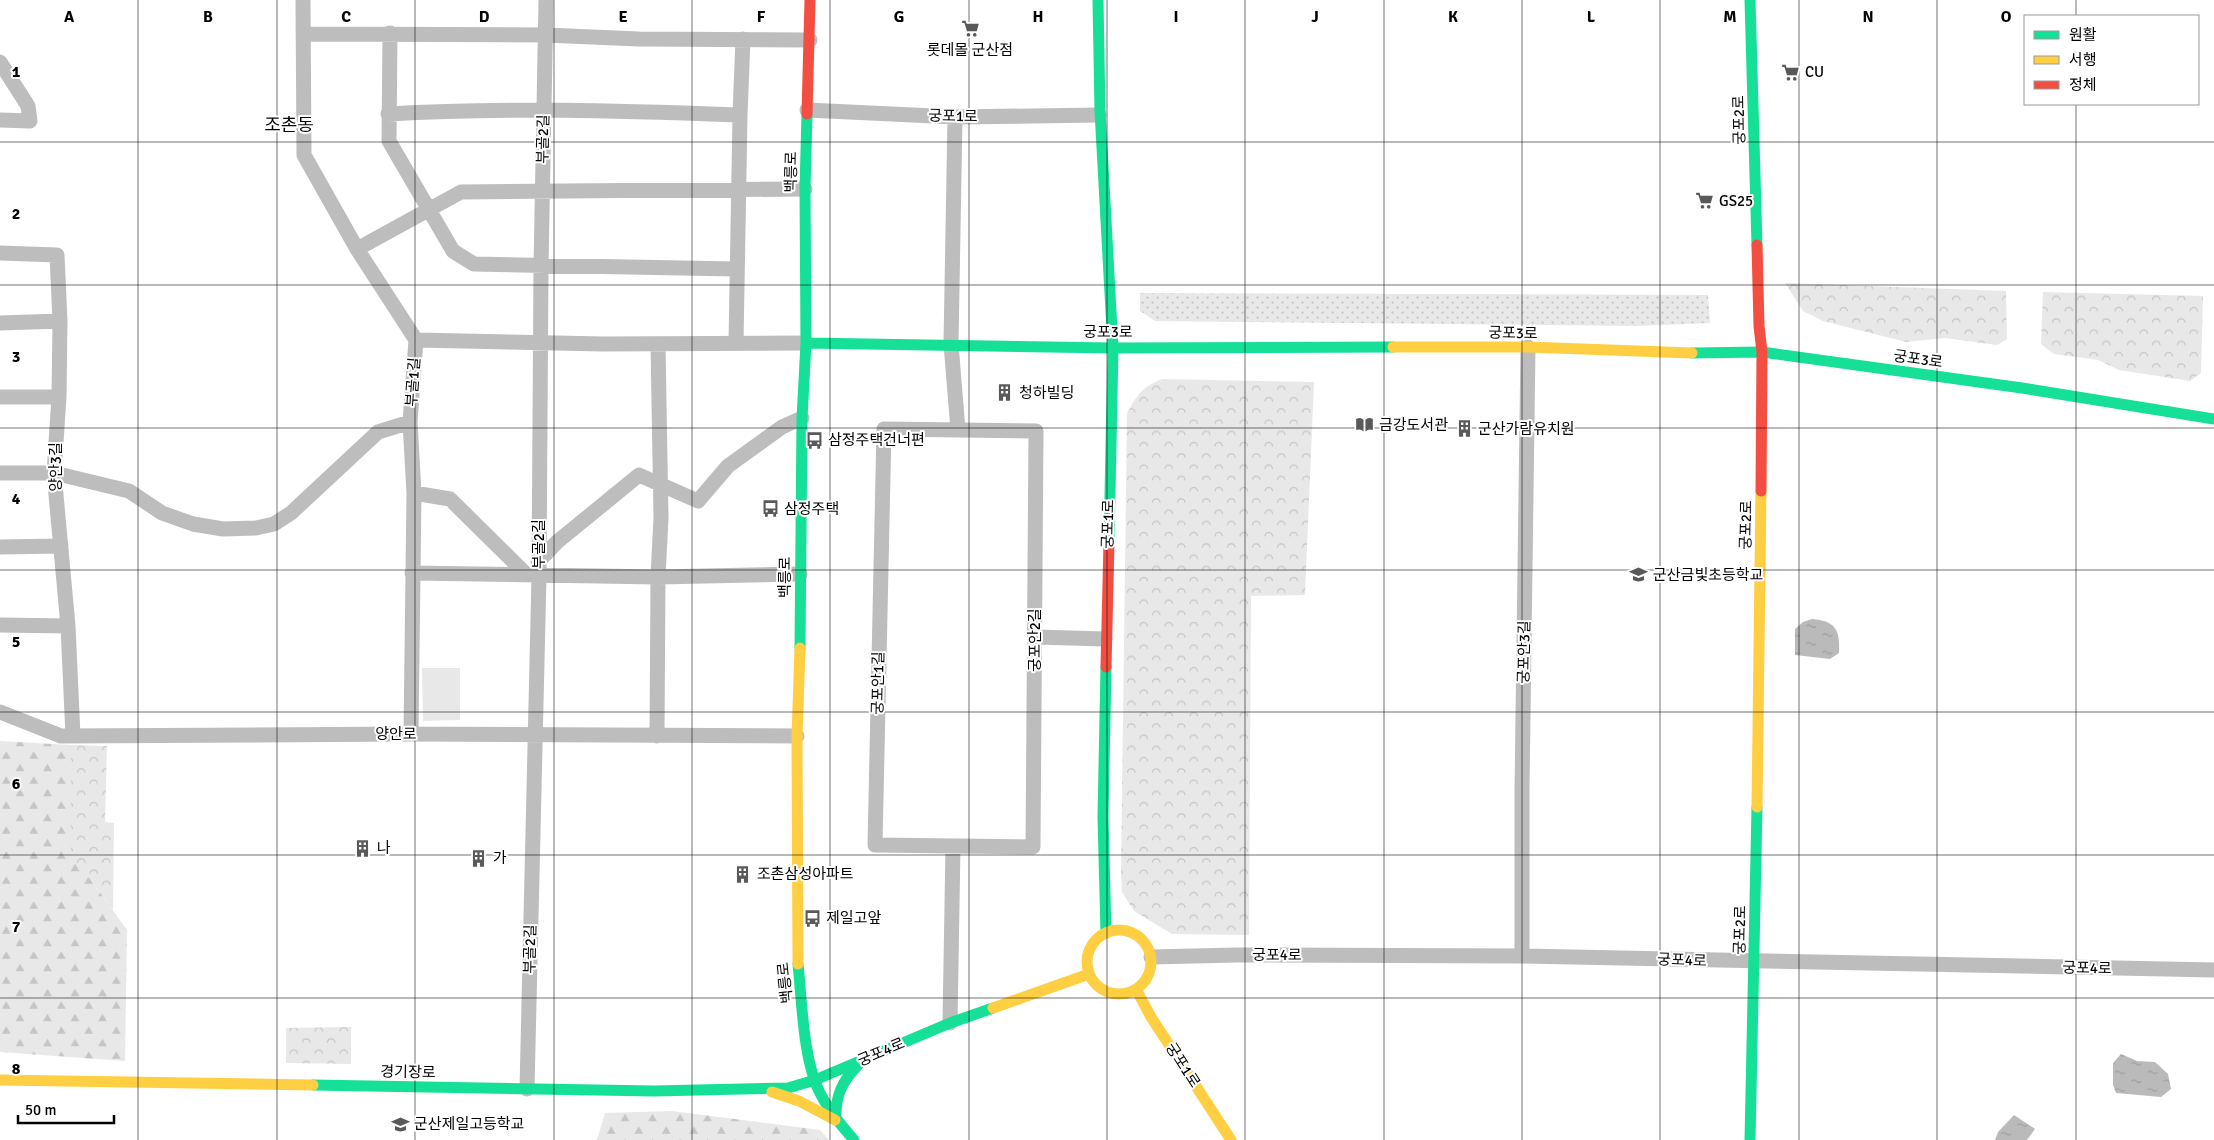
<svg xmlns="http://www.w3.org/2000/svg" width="2214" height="1140" font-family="Signika,'Noto Sans KR',sans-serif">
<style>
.grass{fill:url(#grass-dots)}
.forest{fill:url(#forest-firs)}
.park{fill:url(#park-crowns)}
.pitch{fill:#e8e8e8}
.water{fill:url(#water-ripples)}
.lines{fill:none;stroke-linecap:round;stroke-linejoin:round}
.street{stroke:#bdbdbd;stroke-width:15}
.fast{stroke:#16e098;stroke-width:11}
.slow{stroke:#ffcf43;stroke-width:11}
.jam{stroke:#f24e42;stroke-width:11}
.grid{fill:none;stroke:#000;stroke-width:1;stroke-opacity:0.55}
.labels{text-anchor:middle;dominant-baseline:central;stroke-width:4;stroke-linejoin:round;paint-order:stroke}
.poi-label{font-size:15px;fill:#000;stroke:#fff;text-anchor:start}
.street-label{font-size:15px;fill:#000;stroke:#fff}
.quarter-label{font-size:18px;fill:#000;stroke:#fff}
.grid-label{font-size:16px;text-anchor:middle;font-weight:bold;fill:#000;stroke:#fff;stroke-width:4;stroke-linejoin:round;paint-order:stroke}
</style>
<defs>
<pattern id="grass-dots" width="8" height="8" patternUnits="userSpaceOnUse" patternTransform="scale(1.25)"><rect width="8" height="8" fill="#e8e8e8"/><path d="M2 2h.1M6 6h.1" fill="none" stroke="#c5c5c5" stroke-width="1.8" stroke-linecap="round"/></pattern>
<pattern id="forest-firs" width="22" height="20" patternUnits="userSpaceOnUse" patternTransform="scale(1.25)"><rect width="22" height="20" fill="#e8e8e8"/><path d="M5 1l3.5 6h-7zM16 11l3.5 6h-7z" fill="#c5c5c5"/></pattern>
<pattern id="park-crowns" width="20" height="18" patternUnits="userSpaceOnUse" patternTransform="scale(1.25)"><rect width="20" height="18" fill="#e8e8e8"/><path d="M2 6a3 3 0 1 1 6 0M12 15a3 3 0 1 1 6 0" fill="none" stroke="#c5c5c5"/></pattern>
<pattern id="water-ripples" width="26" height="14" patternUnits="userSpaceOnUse" patternTransform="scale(1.25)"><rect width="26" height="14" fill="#bababa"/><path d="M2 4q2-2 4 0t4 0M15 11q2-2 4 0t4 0" fill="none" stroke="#9e9e9e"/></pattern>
</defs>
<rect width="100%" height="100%" fill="#fff"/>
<path class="grass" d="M 1140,293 L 1708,295 L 1710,323 L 1637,326 L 1155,321 L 1140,311 Z"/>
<path class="forest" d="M 0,741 L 71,745 L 71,856 L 92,881 L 127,930 L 125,1061 L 0,1052 Z
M 672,1111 L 820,1130 L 829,1140 L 597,1140 L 605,1113 Z"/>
<path class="park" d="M 1785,283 L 2006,291 L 2007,339 L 1997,345 L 1945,338 L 1906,342 L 1823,321 L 1803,311 Z
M 2043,292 L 2203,296 L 2201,373 L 2190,381 L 2119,370 L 2098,360 L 2054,354 L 2041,344 Z
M 1162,379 L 1314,382 L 1305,595 L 1251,596 L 1249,935 L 1172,934 L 1134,911 L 1122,892 L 1121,874 L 1127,414 C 1136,396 1142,387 1162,379 Z
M 71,745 L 107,746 L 105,822 L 114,823 L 113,910 L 92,881 L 71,857 Z
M 351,1027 L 351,1064 L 286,1063 L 286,1028 Z"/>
<path class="pitch" d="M 422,668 L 460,668 L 460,720 L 423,721 Z"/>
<path class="water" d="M 1812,619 C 1837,621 1840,631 1839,653 L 1830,659 L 1795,655 L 1795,629 L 1803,622 Z
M 2121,1054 L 2137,1061 L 2155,1062 L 2168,1074 L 2171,1089 L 2161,1097 L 2116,1093 L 2113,1085 L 2113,1063 Z
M 2014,1115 L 2035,1129 L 2027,1140 L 1995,1140 L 1998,1132 Z"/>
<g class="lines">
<path class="street" d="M 303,0 L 304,155 L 357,249 L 416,340 L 410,422 L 414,493 L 411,734
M 390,33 L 389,141 L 453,251 L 474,264 L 736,269
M 303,34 L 545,35 L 639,39 L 810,40
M 0,62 L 28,106 L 30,121 L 0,120
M 807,110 L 955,117 L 1099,115
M 388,114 C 505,107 622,111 740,115
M 955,117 L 951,344 L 958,430
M 357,249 L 461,192 L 805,189
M 0,253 L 57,255 L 60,321 L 59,397 L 54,473 L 68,626 L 73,736
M 0,323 L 60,321
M 416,340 L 603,344 L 806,343
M 736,343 L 740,115 L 743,39
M 0,397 L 59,397
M 884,429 L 1036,431 L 1033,847 L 875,845 Z
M 0,473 L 54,473 L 129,491 L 162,513 L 193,524 L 223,529 L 256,528 L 274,524 L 291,513 L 378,432 L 410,422
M 414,493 L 450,499 L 527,575
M 0,547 L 61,546
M 538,562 L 557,542 L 639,475 L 698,501 L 728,466 L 782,427 L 802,418
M 412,573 L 658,577 L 800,574
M 0,625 L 68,626
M 1035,637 L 1105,639
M 0,712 L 61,736 L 411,734 L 797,736
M 657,736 L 658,577 L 661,518 L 658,344
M 1522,956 L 1522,790 L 1528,347
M 1151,957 L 1237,955 L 1522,956 L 2214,970
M 950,1023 L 953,846
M 527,1089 L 539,576 L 541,267 L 546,0"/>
<path class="fast" d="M 1098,0 L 1100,111 L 1113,348 L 1109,542
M 1750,0 L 1757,245
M 806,343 L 1113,348 L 1393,347
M 1692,353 L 1762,352 L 2022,388 L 2214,419
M 800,648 L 802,418 L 806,343 L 805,189 L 807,114
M 1106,933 L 1103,817 L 1106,667
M 798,964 C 802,1002 803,1060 820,1093 C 829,1111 841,1125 854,1140
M 313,1085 L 654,1091 L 788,1088 L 815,1080 L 950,1023 L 993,1008
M 836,1120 C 835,1096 842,1081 859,1064
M 1750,1140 L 1757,807"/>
<path class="slow" d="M 1393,347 L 1528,347 L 1692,353
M 1757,807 L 1761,491
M1087 962a32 32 0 1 1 64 0a32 32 0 1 1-64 0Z
M 798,964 L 797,736 L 800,648
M 1136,989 L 1151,1017 L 1231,1140
M 993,1008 L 1089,974
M 0,1080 L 313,1085
M 772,1092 L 799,1101 L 835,1120"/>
<path class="jam" d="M 807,114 L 810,0
M 1757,245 L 1759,326 L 1762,352 L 1761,491
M 1106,667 L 1109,542"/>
</g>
<path class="grid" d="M 138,0 L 138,1140M 277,0 L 277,1140M 415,0 L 415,1140M 554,0 L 554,1140M 692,0 L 692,1140M 830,0 L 830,1140M 969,0 L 969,1140M 1107,0 L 1107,1140M 1245,0 L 1245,1140M 1384,0 L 1384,1140M 1522,0 L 1522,1140M 1660,0 L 1660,1140M 1799,0 L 1799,1140M 1937,0 L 1937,1140M 2076,0 L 2076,16M 2076,104 L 2076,1140M 0,142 L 2214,142M 0,285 L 2214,285M 0,428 L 2214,428M 0,570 L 2214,570M 0,712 L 2214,712M 0,855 L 2214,855M 0,998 L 2214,998"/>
<defs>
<symbol id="supermarket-bare" viewBox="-9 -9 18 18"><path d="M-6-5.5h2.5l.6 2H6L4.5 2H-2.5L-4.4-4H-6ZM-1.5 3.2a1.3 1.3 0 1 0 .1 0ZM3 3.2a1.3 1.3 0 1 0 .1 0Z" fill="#595959" stroke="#fff" stroke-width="2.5" paint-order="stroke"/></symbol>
<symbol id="building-bare" viewBox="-9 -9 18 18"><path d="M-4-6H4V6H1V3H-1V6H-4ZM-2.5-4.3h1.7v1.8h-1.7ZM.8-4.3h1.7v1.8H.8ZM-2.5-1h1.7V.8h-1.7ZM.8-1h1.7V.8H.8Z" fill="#595959" stroke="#fff" stroke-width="2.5" paint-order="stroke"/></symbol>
<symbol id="library-bare" viewBox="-9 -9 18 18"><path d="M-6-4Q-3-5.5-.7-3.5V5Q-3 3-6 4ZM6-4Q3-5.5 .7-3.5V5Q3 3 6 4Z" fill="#595959" stroke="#fff" stroke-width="2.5" paint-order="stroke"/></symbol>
<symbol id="bus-bare" viewBox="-9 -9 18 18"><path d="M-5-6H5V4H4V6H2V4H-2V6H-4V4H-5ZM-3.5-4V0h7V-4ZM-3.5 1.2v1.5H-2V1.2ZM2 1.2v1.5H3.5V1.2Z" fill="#595959" stroke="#fff" stroke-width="2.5" paint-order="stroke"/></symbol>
<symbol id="school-bare" viewBox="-9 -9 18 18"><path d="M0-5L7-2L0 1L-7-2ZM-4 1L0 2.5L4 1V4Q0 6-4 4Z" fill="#595959" stroke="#fff" stroke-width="2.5" paint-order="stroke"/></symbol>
</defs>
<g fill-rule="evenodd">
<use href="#supermarket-bare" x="958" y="16" width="25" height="25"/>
<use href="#supermarket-bare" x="1778" y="60" width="25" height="25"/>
<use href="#supermarket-bare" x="1692" y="188" width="25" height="25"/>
<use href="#building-bare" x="992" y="380" width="25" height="25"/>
<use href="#library-bare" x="1352" y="412" width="25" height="25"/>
<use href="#building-bare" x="1452" y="416" width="25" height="25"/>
<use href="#bus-bare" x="802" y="428" width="25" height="25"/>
<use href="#bus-bare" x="758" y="496" width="25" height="25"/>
<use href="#school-bare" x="1626" y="562" width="25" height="25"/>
<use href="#building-bare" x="350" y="836" width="25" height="25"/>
<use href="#building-bare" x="466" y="846" width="25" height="25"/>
<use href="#building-bare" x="730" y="862" width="25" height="25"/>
<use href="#bus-bare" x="800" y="906" width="25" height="25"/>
<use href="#school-bare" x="388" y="1112" width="25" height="25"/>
</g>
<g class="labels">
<g class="poi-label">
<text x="970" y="50" text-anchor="middle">롯데몰 군산점</text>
<text x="1805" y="72">CU</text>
<text x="1719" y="201">GS25</text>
<text x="1019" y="393">청하빌딩</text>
<text x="1379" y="425">금강도서관</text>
<text x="1478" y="429">군산가람유치원</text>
<text x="828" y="440">삼정주택건너편</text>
<text x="784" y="509">삼정주택</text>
<text x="1653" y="575">군산금빛초등학교</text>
<text x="377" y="848">나</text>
<text x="493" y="858">가</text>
<text x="757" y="874">조촌삼성아파트</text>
<text x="826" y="918">제일고앞</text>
<text x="414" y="1124">군산제일고등학교</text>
</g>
<g class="street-label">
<text transform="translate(953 116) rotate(1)">궁포1로</text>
<text transform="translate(1739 120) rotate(-91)">궁포2로</text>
<text transform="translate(543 139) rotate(-89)">부골2길</text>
<text transform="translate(791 172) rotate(-89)">백릉로</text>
<text x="1108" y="332">궁포3로</text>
<text transform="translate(1513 333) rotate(1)">궁포3로</text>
<text transform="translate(1918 359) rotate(8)">궁포3로</text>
<text transform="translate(413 382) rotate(-86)">부골1길</text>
<text transform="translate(56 467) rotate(-90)">양안3길</text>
<text transform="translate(1108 524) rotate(-89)">궁포1로</text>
<text transform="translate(1746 525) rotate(-89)">궁포2로</text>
<text transform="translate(539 544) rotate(-90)">부골2길</text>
<text transform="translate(785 577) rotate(-90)">백릉로</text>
<text transform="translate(1035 640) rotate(-90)">궁포안2길</text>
<text transform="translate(1524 652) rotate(-89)">궁포안3길</text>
<text transform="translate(878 683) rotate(-89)">궁포안1길</text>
<text x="396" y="734">양안로</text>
<text transform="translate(1740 930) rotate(-89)">궁포2로</text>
<text transform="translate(530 949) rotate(-89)">부골2길</text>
<text x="1277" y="955">궁포4로</text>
<text transform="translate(1682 960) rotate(2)">궁포4로</text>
<text transform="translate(2087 968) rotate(1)">궁포4로</text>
<text transform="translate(785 983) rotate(-96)">백릉로</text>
<text transform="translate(881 1052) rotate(-23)">궁포4로</text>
<text transform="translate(1183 1065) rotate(57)">궁포1로</text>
<text transform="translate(408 1072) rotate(1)">경기장로</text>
</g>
<g class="quarter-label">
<text x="289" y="125">조촌동</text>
</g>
</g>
<g class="grid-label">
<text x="69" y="22">A</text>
<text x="208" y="22">B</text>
<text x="346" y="22">C</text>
<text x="484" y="22">D</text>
<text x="623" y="22">E</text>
<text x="761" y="22">F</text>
<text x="899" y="22">G</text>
<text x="1038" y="22">H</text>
<text x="1176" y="22">I</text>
<text x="1315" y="22">J</text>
<text x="1453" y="22">K</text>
<text x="1591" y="22">L</text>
<text x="1730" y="22">M</text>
<text x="1868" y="22">N</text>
<text x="2006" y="22">O</text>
<text x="16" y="77">1</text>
<text x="16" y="219">2</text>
<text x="16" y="362">3</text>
<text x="16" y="504">4</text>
<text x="16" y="647">5</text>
<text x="16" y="789">6</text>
<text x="16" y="932">7</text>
<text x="16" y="1074">8</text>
</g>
<rect x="2024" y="15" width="175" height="90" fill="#ffffff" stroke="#999999"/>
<rect x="2034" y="31" width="25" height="8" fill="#16e098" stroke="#999999"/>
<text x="2069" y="40" font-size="15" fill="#000000">원활</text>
<rect x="2034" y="56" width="25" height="8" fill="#ffcf43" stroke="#999999"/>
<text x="2069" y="65" font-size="15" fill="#000000">서행</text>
<rect x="2034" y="81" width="25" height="8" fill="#f24e42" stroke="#999999"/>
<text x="2069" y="90" font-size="15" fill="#000000">정체</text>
<path d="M18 1115v8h96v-8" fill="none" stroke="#000000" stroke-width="2.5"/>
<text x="25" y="1115" font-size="15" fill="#000000" stroke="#ffffff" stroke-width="4" paint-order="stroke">50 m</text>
</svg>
